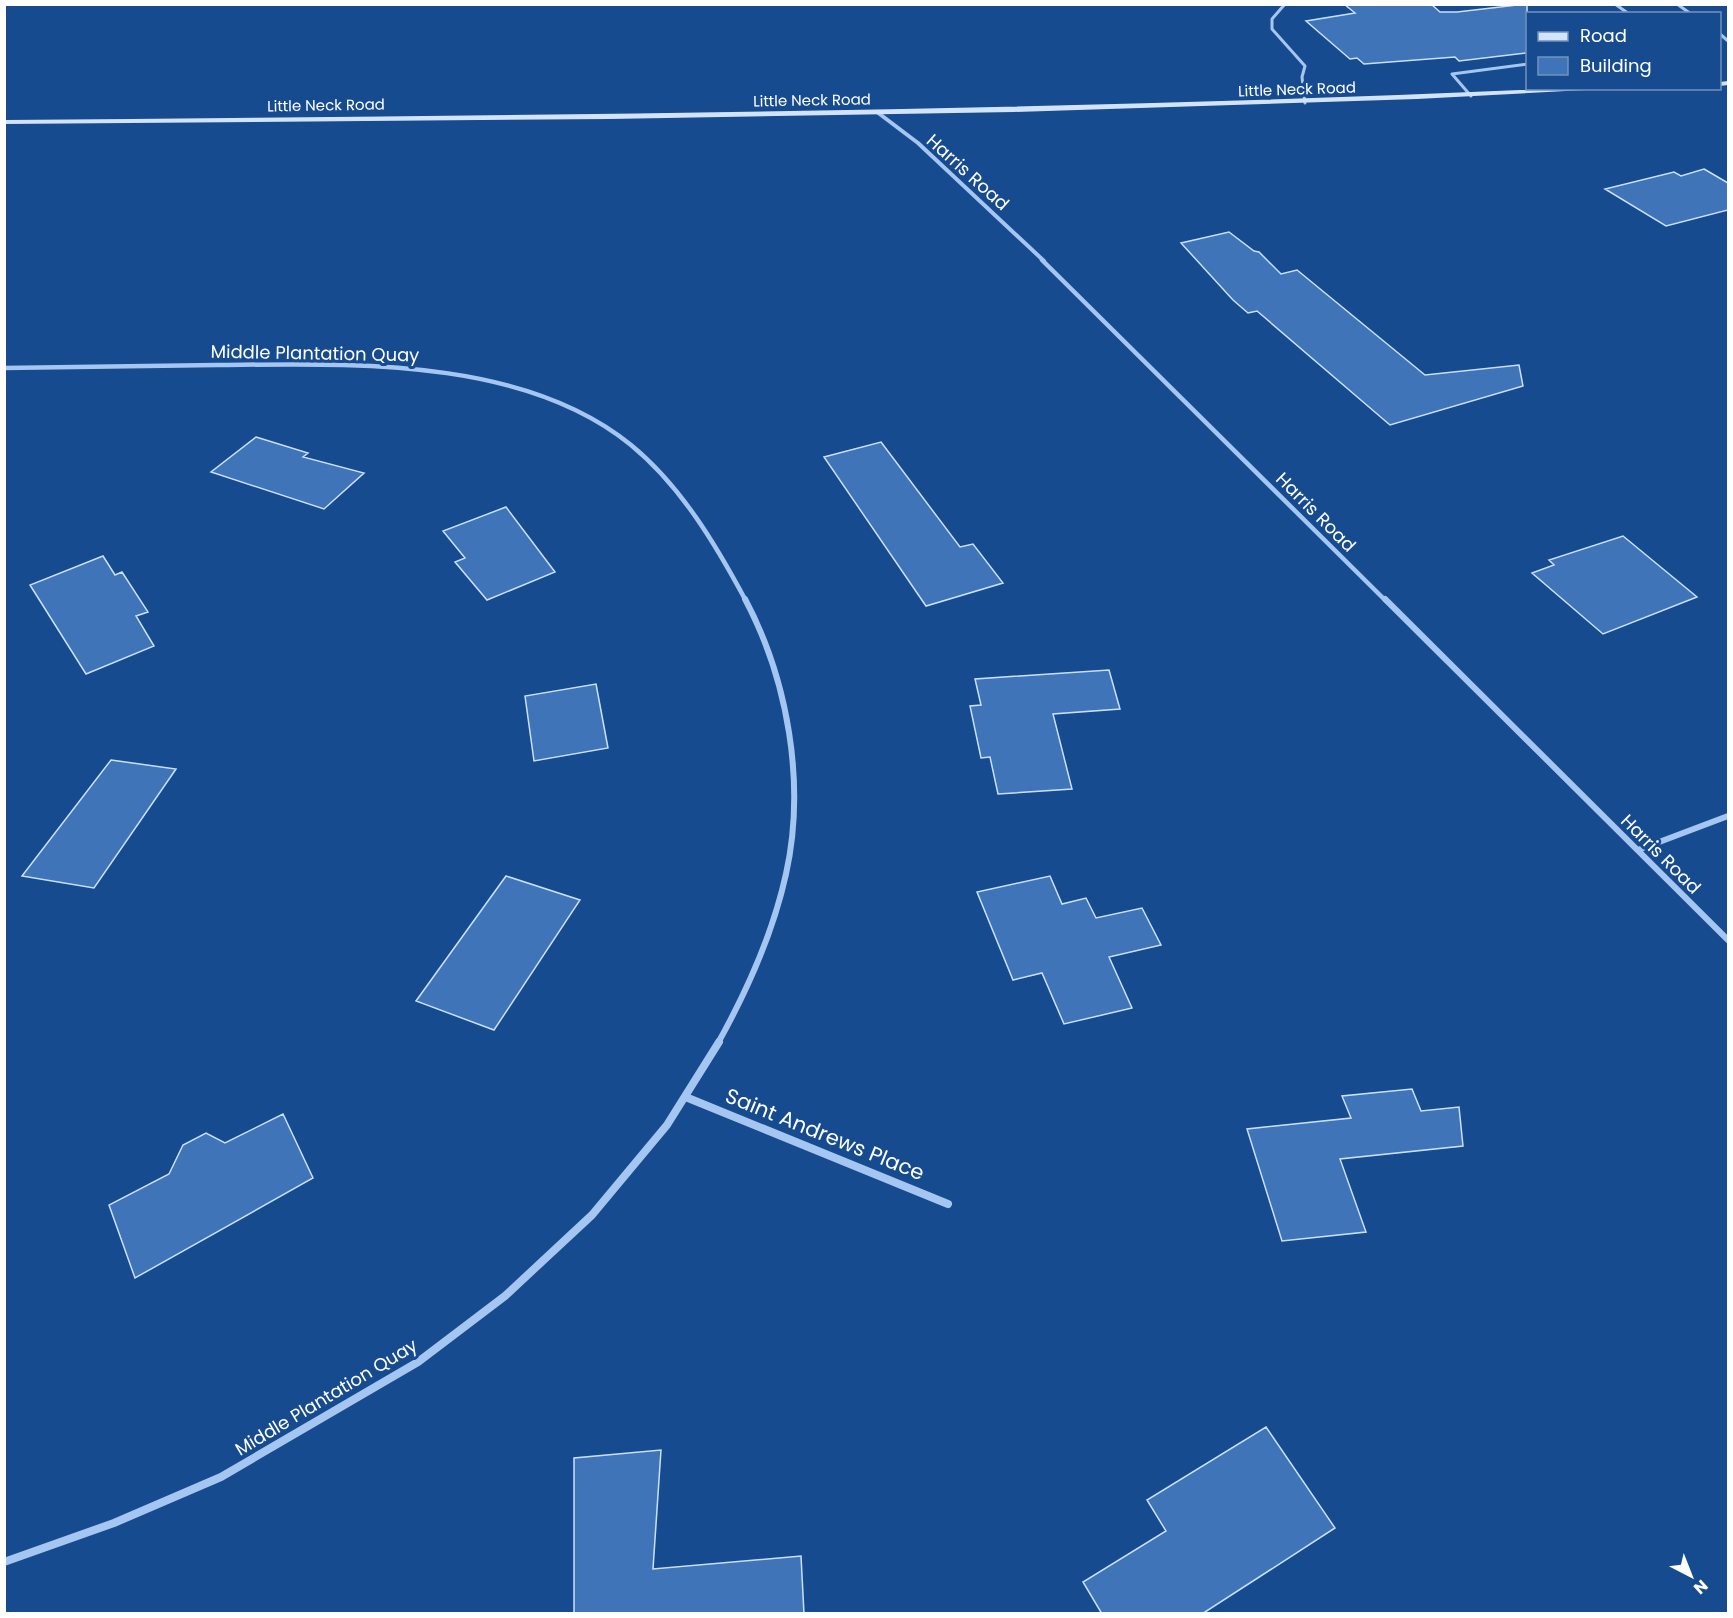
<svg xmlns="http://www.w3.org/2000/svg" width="1733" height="1618" font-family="Poppins,sans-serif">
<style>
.building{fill:#3f74b9;stroke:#cbe0fb;stroke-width:1.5}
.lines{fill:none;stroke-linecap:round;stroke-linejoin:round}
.lane{stroke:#a4c6f0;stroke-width:3}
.street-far3{stroke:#a4c6f0;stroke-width:4}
.street-far2{stroke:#a4c6f0;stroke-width:4.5}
.street-far1{stroke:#a4c6f0;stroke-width:6}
.street{stroke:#a4c6f0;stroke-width:8}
.secondary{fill:#d2e3fb;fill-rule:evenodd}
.labels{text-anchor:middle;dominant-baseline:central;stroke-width:6;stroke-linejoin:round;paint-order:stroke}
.far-street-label{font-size:15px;fill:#fff;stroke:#164b90}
.street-label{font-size:18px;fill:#fff;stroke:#164b90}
.near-street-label{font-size:21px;fill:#fff;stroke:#164b90}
</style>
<rect width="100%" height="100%" fill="#164b90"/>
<path class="building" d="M 1344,4 L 1431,4 L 1440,12 L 1457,12 L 1527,4 L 1527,53 L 1459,61 L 1455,57 L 1364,64 L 1357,58 L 1350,59 L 1306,21 L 1355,13 Z
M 1704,169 L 1728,183 L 1728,210 L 1666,226 L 1605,189 L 1674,172 L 1681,176 Z
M 1229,232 L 1254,251 L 1259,252 L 1281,274 L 1297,270 L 1425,375 L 1519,365 L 1523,386 L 1390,425 L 1257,311 L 1248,313 L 1233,300 L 1181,243 Z
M 256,437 L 308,453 L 303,457 L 364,473 L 324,509 L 211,472 Z
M 881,442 L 960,547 L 973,544 L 1003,583 L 926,606 L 824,457 Z
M 506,507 L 555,572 L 487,600 L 455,562 L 465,558 L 443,531 Z
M 1623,536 L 1697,597 L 1603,634 L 1532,573 L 1554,565 L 1549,560 Z
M 103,556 L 115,575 L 122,572 L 148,612 L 136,616 L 154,646 L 86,674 L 30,585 Z
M 1109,670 L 1120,709 L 1053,714 L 1072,789 L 998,794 L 990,757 L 981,758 L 970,706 L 981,705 L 975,679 Z
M 596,684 L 608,748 L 534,761 L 525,696 Z
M 111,760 L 176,769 L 94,888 L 22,876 Z
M 506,876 L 580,900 L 494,1030 L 416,1001 Z
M 1050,876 L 1062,904 L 1086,898 L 1096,918 L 1142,908 L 1161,945 L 1109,957 L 1132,1008 L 1064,1024 L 1042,973 L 1013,980 L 977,892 Z
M 1412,1089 L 1421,1111 L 1459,1107 L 1463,1146 L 1340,1159 L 1366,1232 L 1282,1241 L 1247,1129 L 1351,1118 L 1342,1096 Z
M 283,1114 L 313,1178 L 135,1278 L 109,1205 L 169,1174 L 183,1145 L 206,1133 L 225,1143 Z
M 1266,1427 L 1335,1528 L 1202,1614 L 1102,1614 L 1083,1582 L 1166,1531 L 1147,1500 Z
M 661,1450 L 653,1569 L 801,1556 L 804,1614 L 574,1614 L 574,1458 Z"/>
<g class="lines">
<path class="lane" d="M 1285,4 L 1272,19 L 1272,29 L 1305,66 L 1302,77 L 1305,103
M 1615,4 L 1629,14
M 1677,4 L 1691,14
M 1720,34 L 1728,41
M 1471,96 L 1452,74 L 1528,64"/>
<path class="street-far3" d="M 877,112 L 918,143 L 1044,261"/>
<path class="street-far2" d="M 1042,260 L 1386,601
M 4,368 C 75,367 146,366 217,365 C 349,364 522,356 631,445 C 681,486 716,545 746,601"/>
<path class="street-far1" d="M 1385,599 L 1728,940
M 1638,850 L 1728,816
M 718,1043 C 747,991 773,933 786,874 C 806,784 788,680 745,599"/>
<path class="street" d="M 688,1098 L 948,1204
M 4,1562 L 114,1523 L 221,1477 L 418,1362 L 505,1296 L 592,1215 L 667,1125 L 719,1042"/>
<path class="secondary" d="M 1728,81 L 1728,85 L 1720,86 L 1720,82 Z
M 1564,88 L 1622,88 L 1417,99 L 1014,112 L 610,119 L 4,124 L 4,120 C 524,115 1044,112 1564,88 Z"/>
</g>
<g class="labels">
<g class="far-street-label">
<text transform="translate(1297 89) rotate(-2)">Little Neck Road</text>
<text transform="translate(812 100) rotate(-1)">Little Neck Road</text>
<text transform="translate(326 105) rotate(-1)">Little Neck Road</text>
</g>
<g class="street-label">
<text transform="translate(968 172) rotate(42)">Harris Road</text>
<text transform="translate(315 353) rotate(1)">Middle Plantation Quay</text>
<text transform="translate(1316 512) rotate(45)">Harris Road</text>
<text transform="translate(1661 854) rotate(45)">Harris Road</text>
<text transform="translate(326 1397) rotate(-31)">Middle Plantation Quay</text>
</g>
<g class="near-street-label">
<text transform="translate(825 1134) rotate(22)">Saint Andrews Place</text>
</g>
</g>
<rect width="1733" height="1618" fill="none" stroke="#ffffff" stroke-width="12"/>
<rect x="1526" y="12" width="195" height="78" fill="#164b90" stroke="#7393bc" stroke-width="1.5"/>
<rect x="1538" y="32" width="30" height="9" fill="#d2e3fb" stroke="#7393bc" stroke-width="1.5"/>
<text x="1580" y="42" font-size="18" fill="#ffffff">Road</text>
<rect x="1538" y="57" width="30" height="18" fill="#3f74b9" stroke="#7393bc" stroke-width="1.5"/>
<text x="1580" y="72" font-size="18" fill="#ffffff">Building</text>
<g transform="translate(1691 1576) rotate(138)" stroke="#164b90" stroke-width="4.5" paint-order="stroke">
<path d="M0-4.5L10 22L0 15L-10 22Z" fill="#ffffff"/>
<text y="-9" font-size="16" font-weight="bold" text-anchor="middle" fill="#ffffff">N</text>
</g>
</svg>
